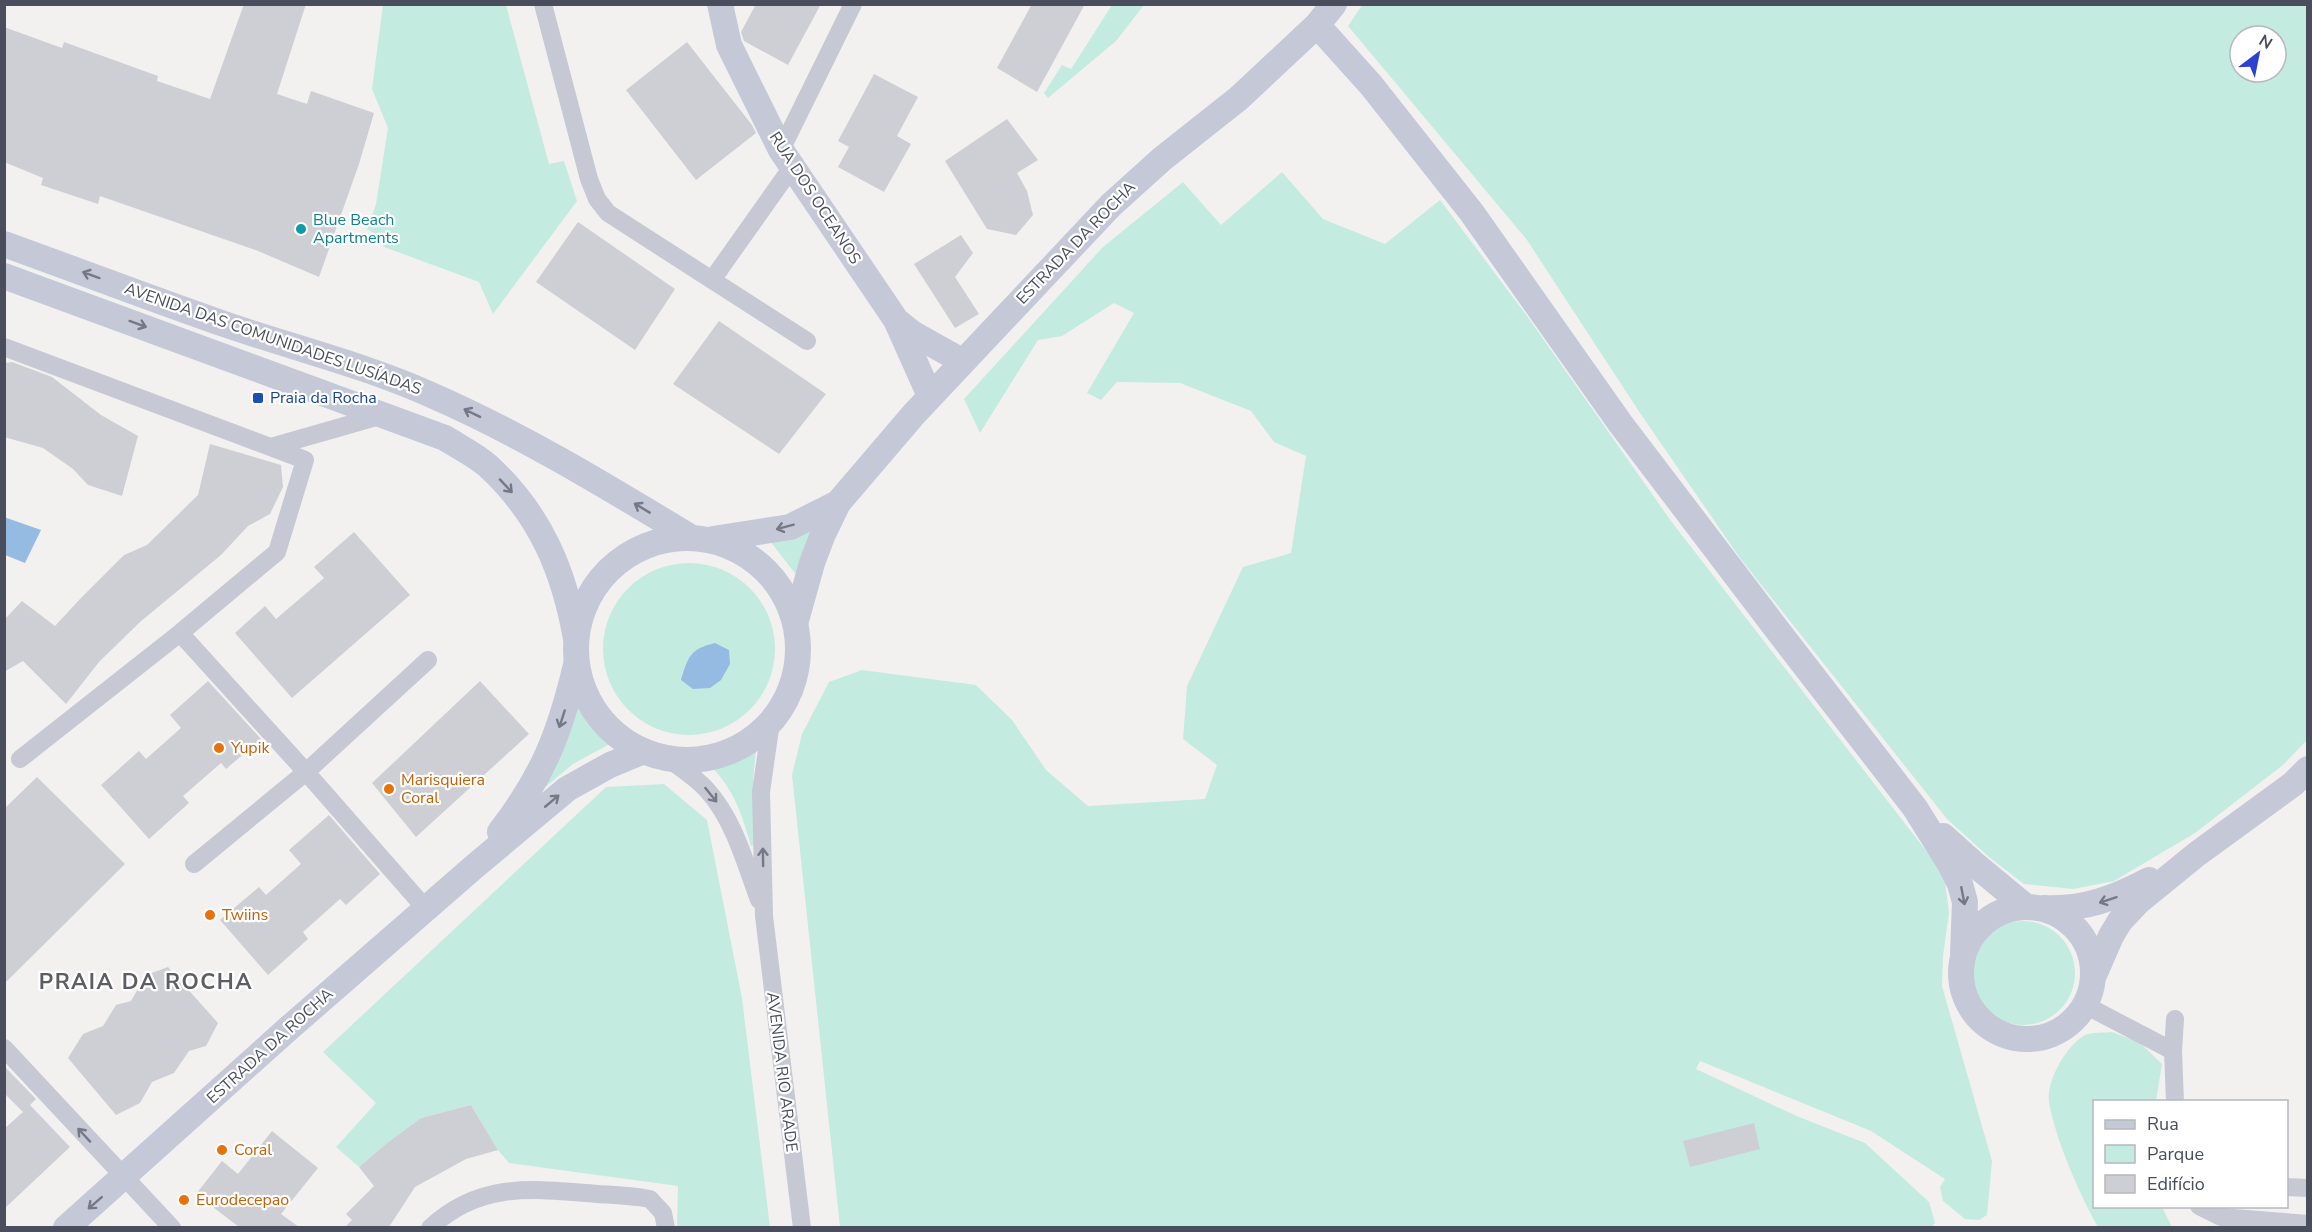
<svg xmlns="http://www.w3.org/2000/svg" width="2312" height="1232" font-family="'Nunito Sans',sans-serif">
<style>
.green{fill:#c4ebdf;fill-rule:evenodd}
.water{fill:#96bbe3}
.building{fill:#cecfd4}
.lines{fill:none;stroke-linecap:round;stroke-linejoin:round}
.street{stroke:#c6c8d3;stroke-width:18}
.secondary{stroke:#c5c8d7;stroke-width:26}
.oneway{stroke:#757987}
.oneway2{stroke:#757986}
.culture-dot{fill:#0f9aa8;stroke:#fff;stroke-width:2}
.transit-dot{fill:#1a4fb4;stroke:#fff;stroke-width:2}
.food-dot{fill:#e8710a;stroke:#fff;stroke-width:2}
.labels{text-anchor:middle;dominant-baseline:central;stroke-width:4.5;stroke-linejoin:round;paint-order:stroke}
.street-label{font-size:16px;fill:#4a4e5c;stroke:#fff}
.culture-label{font-size:16px;fill:#0d838f;stroke:#fff;text-anchor:start}
.transit-label{font-size:16px;fill:#164399;stroke:#fff;text-anchor:start}
.food-label{font-size:16px;fill:#c56008;stroke:#fff;text-anchor:start}
.district-label{font-size:22px;font-weight:bold;letter-spacing:1.5px;fill:#5d5e64;stroke:#fff}
</style>
<rect width="100%" height="100%" fill="#f2f1f0"/>
<path class="green" d="M 1363,4 L 2307,5 L 2307,740 L 2283,765 L 2195,833 L 2114,881 L 2073,889 L 2024,884 L 1989,857 L 1947,819 L 1740,558 L 1640,413 L 1527,240 L 1348,26 ZM 2240,36 L 2276,36 L 2276,72 L 2240,72 Z
M 383,5 L 506,5 L 549,164 L 564,161 L 577,201 L 493,314 L 479,282 L 384,247 L 370,231 L 367,230 L 376,204 L 388,128 L 372,89 Z
M 1112,5 L 1144,5 L 1116,41 L 1048,98 L 1044,93 L 1062,65 L 1071,69 Z
M 1282,172 L 1323,219 L 1385,244 L 1440,200 L 1527,316 L 1671,521 L 1944,874 L 1949,913 L 1943,956 L 1942,986 L 1992,1161 L 1987,1215 L 1979,1220 L 1965,1219 L 1943,1201 L 1940,1187 L 1945,1179 L 1871,1131 L 1700,1061 L 1696,1069 L 1799,1117 L 1865,1143 L 1929,1202 L 1935,1223 L 1931,1228 L 840,1227 L 792,775 L 802,734 L 829,682 L 862,670 L 976,685 L 1012,720 L 1046,770 L 1088,806 L 1205,799 L 1217,765 L 1183,739 L 1187,686 L 1243,567 L 1291,553 L 1306,456 L 1274,442 L 1251,411 L 1180,383 L 1117,382 L 1101,400 L 1087,393 L 1134,313 L 1114,303 L 1062,336 L 1038,340 L 980,433 L 964,399 L 1103,247 L 1183,182 L 1221,225 Z
M 822,517 L 797,576 L 767,537 Z
M603 649a86 86 0 1 1 172 0a86 86 0 1 1-172 0Z
M 577,702 L 595,725 L 615,741 L 573,764 L 543,789 Z
M 757,744 C 752,779 751,810 758,844 L 751,846 C 742,814 733,786 707,763 L 726,759 Z
M 664,784 L 707,820 L 742,998 L 770,1227 L 677,1227 L 678,1186 L 509,1163 L 498,1150 L 471,1105 L 421,1118 L 387,1143 L 359,1167 L 336,1147 L 376,1103 L 323,1052 L 606,787 Z
M1971 973a52 52 0 1 1 104 0a52 52 0 1 1-104 0Z
M 2112,1032 L 2139,1042 L 2162,1064 L 2156,1101 L 2094,1102 L 2094,1206 L 2162,1207 L 2172,1227 L 2098,1227 C 2079,1193 2056,1141 2049,1102 C 2046,1081 2066,1046 2085,1035 C 2092,1032 2104,1033 2112,1032 Z"/>
<path class="water" d="M 4,517 L 41,530 L 25,563 L 5,555 Z
M 715,643 L 729,650 L 730,664 L 721,680 L 710,688 L 693,689 L 681,680 C 688,657 690,649 715,643 Z"/>
<path class="building" d="M 244,4 L 306,4 L 277,94 L 307,104 L 311,91 L 374,113 L 359,164 L 319,277 L 258,251 L 100,196 L 98,204 L 41,185 L 43,178 L 4,162 L 4,27 L 62,48 L 64,42 L 158,76 L 157,81 L 210,99 Z
M 756,4 L 821,4 L 788,65 L 744,41 L 741,32 Z
M 1032,4 L 1085,4 L 1037,92 L 997,68 Z
M 687,42 L 752,125 L 756,133 L 696,180 L 626,90 Z
M 874,74 L 918,97 L 897,136 L 911,144 L 884,192 L 838,167 L 849,147 L 838,141 Z
M 1007,119 L 1038,160 L 1017,173 L 1027,191 L 1033,215 L 1016,235 L 987,229 L 945,161 Z
M 578,222 L 675,289 L 635,350 L 536,282 Z
M 961,235 L 973,253 L 955,277 L 979,314 L 955,328 L 914,264 Z
M 719,321 L 826,394 L 779,454 L 673,384 Z
M 12,362 L 52,377 L 101,415 L 138,436 L 122,496 L 88,485 L 73,469 L 43,448 L 4,437 L 4,363 Z
M 210,444 L 281,465 L 283,487 L 270,514 L 248,526 L 221,555 L 140,622 L 99,662 L 66,704 L 23,661 L 4,672 L 4,620 L 22,601 L 55,626 L 80,599 L 124,555 L 147,545 L 198,495 Z
M 354,532 L 410,595 L 292,698 L 235,633 L 265,606 L 276,619 L 324,578 L 314,567 Z
M 208,681 L 261,739 L 226,769 L 221,763 L 183,796 L 189,803 L 149,839 L 101,785 L 139,751 L 146,759 L 181,728 L 170,715 Z
M 480,681 L 529,734 L 416,837 L 372,783 Z
M 37,777 L 125,864 L 4,984 L 4,809 Z
M 329,815 L 380,874 L 346,905 L 340,899 L 303,932 L 308,939 L 268,975 L 220,920 L 259,887 L 266,895 L 301,864 L 289,850 Z
M 168,967 L 218,1023 L 206,1046 L 189,1051 L 174,1073 L 152,1082 L 140,1103 L 116,1115 L 68,1058 L 83,1034 L 103,1026 L 116,1005 L 131,1001 L 146,975 Z
M 4,1066 L 36,1099 L 30,1105 L 70,1147 L 4,1209 L 4,1129 L 23,1112 L 4,1093 Z
M 471,1105 L 498,1150 L 466,1159 L 415,1187 L 389,1227 L 345,1227 L 352,1220 L 346,1214 L 374,1186 L 359,1167 L 387,1143 L 421,1118 Z
M 1754,1123 L 1760,1149 L 1690,1167 L 1683,1141 Z
M 272,1131 L 318,1168 L 281,1214 L 299,1227 L 239,1227 L 196,1194 L 222,1161 L 238,1174 Z"/>
<g class="lines">
<path class="street" d="M 543,4 L 589,179 L 597,199 L 608,213 L 712,280
M 781,150 L 853,4
M 792,167 L 712,280 L 807,341
M 4,347 L 305,460 L 277,552 L 180,633 L 20,759
M 271,447 L 383,415
M 180,633 L 306,772 L 426,909
M 771,722 L 761,792 L 764,916 L 802,1228
M 666,758 C 680,767 695,777 707,790 C 734,820 745,862 759,900
M 194,864 L 306,772 L 428,660
M 2085,1005 L 2173,1051 L 2175,1102
M 4,1048 L 172,1228
M 2173,1051 L 2175,1019
M 2286,1187 L 2308,1188
M 2199,1206 L 2221,1217 L 2308,1224
M 430,1228 C 477,1184 526,1188 586,1193 C 607,1195 629,1195 650,1199 L 663,1213 L 666,1228"/>
<path class="secondary" d="M 720,4 L 729,45 L 781,150 L 896,320 L 930,396
M 1317,25 L 1371,85 L 1472,213 L 1620,423 L 1775,627 L 1915,808 L 1950,864 L 1960,884 L 1965,902 L 1963,953
M 4,244 C 79,271 152,299 227,325 C 294,348 364,365 429,394 C 521,434 606,486 692,538
M 4,276 L 445,438 C 459,447 476,455 488,466 C 540,514 564,570 576,639
M 896,320 L 912,333 L 962,361
M576 649a111 111 0 1 1 222 0a111 111 0 1 1-222 0Z
M 713,539 L 790,527 L 838,503
M 795,624 L 812,563 L 823,534 L 838,503 L 914,414 L 1111,205 L 1162,159 L 1239,98 L 1317,25 L 1334,4
M 500,832 C 543,776 560,733 576,665
M 1943,836 L 1973,863 L 2025,906
M1961 973a66 66 0 1 1 132 0a66 66 0 1 1-132 0Z
M 2044,908 C 2084,910 2115,898 2149,880
M 2094,975 L 2111,936 L 2120,921 L 2138,902 L 2197,854 L 2293,784 L 2308,769
M 66,1228 L 289,1028 L 475,866 L 567,789 L 610,765 L 644,751"/>
</g>
<defs><path id="oneway-shaft" d="M-6 0H5M1.5-3L5.5 0L1.5 3" fill="none" stroke-width="1.6" stroke-linecap="round" stroke-linejoin="round" transform="scale(1.5)"/></defs>
<g class="oneway">
<use href="#oneway-shaft" transform="translate(91 275) rotate(-160)"/>
<use href="#oneway-shaft" transform="translate(138 324) rotate(20)"/>
<use href="#oneway-shaft" transform="translate(472 413) rotate(-154)"/>
<use href="#oneway-shaft" transform="translate(506 486) rotate(47)"/>
<use href="#oneway-shaft" transform="translate(642 508) rotate(-149)"/>
<use href="#oneway-shaft" transform="translate(785 527) rotate(165)"/>
<use href="#oneway-shaft" transform="translate(562 719) rotate(108)"/>
<use href="#oneway-shaft" transform="translate(552 801) rotate(-40)"/>
<use href="#oneway-shaft" transform="translate(1963 896) rotate(79)"/>
<use href="#oneway-shaft" transform="translate(2108 900) rotate(162)"/>
<use href="#oneway-shaft" transform="translate(95 1203) rotate(139)"/>
</g>
<g class="oneway2">
<use href="#oneway-shaft" transform="translate(711 795) rotate(51)"/>
<use href="#oneway-shaft" transform="translate(763 857) rotate(-91)"/>
<use href="#oneway-shaft" transform="translate(84 1135) rotate(-133)"/>
</g>
<circle class="culture-dot" cx="301" cy="229" r="6"/>
<rect class="transit-dot" x="252" y="392" width="12" height="12" rx="3"/>
<g class="food-dot">
<circle cx="219" cy="748" r="6"/>
<circle cx="389" cy="789" r="6"/>
<circle cx="210" cy="915" r="6"/>
<circle cx="222" cy="1150" r="6"/>
<circle cx="184" cy="1200" r="6"/>
</g>
<g class="labels">
<g class="street-label">
<text transform="translate(815 198) rotate(57)">RUA DOS OCEANOS</text>
<text transform="translate(1076 243) rotate(-46)">ESTRADA DA ROCHA</text>
<text transform="translate(273 339) rotate(19)">AVENIDA DAS COMUNIDADES LUSÍADAS</text>
<text transform="translate(270 1046) rotate(-42)">ESTRADA DA ROCHA</text>
<text transform="translate(782 1072) rotate(83)">AVENIDA RIO ARADE</text>
</g>
<g class="culture-label">
<text x="313" y="220">Blue Beach<tspan x="313" dy="18">Apartments</tspan></text>
</g>
<g class="transit-label">
<text x="270" y="398">Praia da Rocha</text>
</g>
<g class="food-label">
<text x="231" y="748">Yupik</text>
<text x="401" y="780">Marisquiera<tspan x="401" dy="18">Coral</tspan></text>
<text x="222" y="915">Twiins</text>
<text x="234" y="1150">Coral</text>
<text x="196" y="1200">Eurodecepao</text>
</g>
<g class="district-label">
<text x="146" y="982">PRAIA DA ROCHA</text>
</g>
</g>
<rect width="2312" height="1232" fill="none" stroke="#4a4e5c" stroke-width="12"/>
<rect x="2093" y="1100" width="195" height="108" fill="#ffffff" stroke="#b7b8be" stroke-width="1.5"/>
<rect x="2105" y="1120" width="30" height="9" fill="#c5c8d7" stroke="#b7b8be" stroke-width="1.5"/>
<text x="2147" y="1130" font-size="18" fill="#4a4e5c">Rua</text>
<rect x="2105" y="1145" width="30" height="18" fill="#c4ebdf" stroke="#b7b8be" stroke-width="1.5"/>
<text x="2147" y="1160" font-size="18" fill="#4a4e5c">Parque</text>
<rect x="2105" y="1175" width="30" height="18" fill="#cecfd4" stroke="#b7b8be" stroke-width="1.5"/>
<text x="2147" y="1190" font-size="18" fill="#4a4e5c">Edifício</text>
<g transform="translate(2258 54) rotate(32)"><circle r="28" fill="#ffffff" stroke="#b7b8be" stroke-width="1.5"/>
<path d="M0-4.5L10 22L0 15L-10 22Z" fill="#2d41d0"/>
<text y="-9" font-size="16" font-weight="bold" text-anchor="middle" fill="#4a4e5c">N</text>
</g>
</svg>
